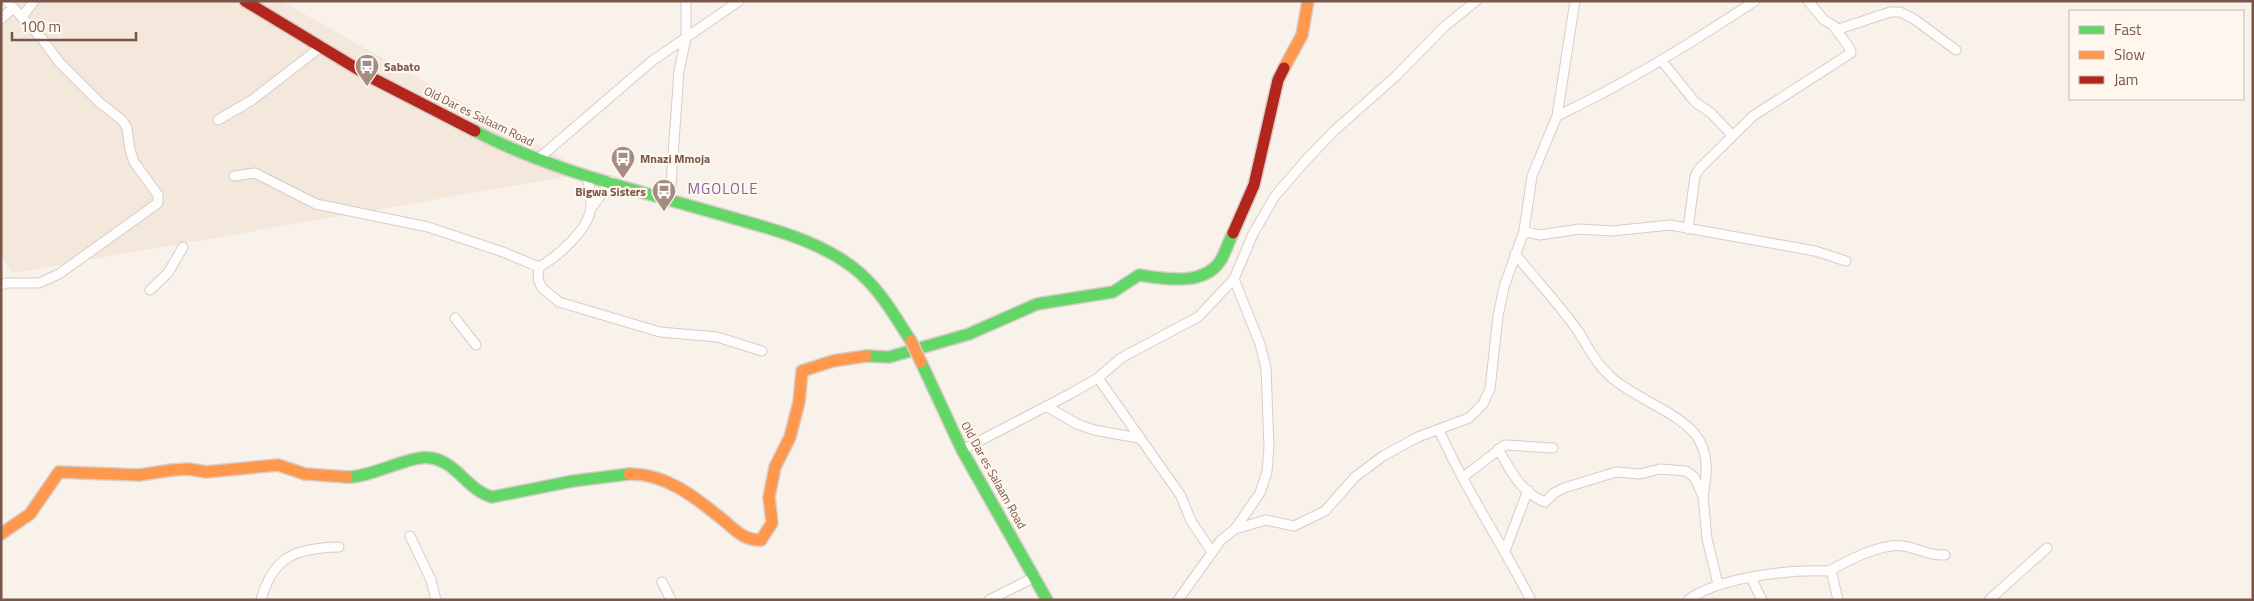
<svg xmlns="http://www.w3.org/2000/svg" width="2254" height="601" font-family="'Titillium Web',sans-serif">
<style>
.residential{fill:#f4e7db}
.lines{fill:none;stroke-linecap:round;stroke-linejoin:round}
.street-casing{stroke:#d6cdc8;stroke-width:11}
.fast-casing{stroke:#d8cdc7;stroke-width:14}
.slow-casing{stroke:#d8cdc7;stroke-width:14}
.jam-casing{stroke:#d8cdc7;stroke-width:14}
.street{stroke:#fefdfc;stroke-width:9}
.fast{stroke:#63d668;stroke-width:11}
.slow{stroke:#ff974d;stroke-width:11}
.jam{stroke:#b3261e;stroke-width:11}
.slow-bridge-casing{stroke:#d8cdc7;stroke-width:14;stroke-linecap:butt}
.slow-bridge{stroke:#ff974d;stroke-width:11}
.labels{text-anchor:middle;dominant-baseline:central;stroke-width:4.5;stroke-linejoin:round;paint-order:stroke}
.poi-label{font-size:12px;font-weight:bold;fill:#795648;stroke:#fff7ed;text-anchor:start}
.street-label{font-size:12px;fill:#795648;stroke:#fff7ed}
.quarter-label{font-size:15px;letter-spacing:1px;fill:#86639d;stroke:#fff7ed}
</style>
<rect width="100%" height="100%" fill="#f8f2eb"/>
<path class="residential" d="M 1,1 L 281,1 L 588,173 L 13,273 L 1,257 Z"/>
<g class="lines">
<defs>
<path id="street" d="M 1808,1 L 1824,20 L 1839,29 L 1890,12 L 1900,12 L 1914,19 L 1956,50
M 22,17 L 34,1
M 1,19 L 13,8
M 1662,61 L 1695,102 L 1711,113 L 1732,135
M 1557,116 C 1627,83 1691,43 1755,1
M 218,120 L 252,100 L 322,46
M 538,159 L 652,61 L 739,1
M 234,176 L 255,173 L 316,204 L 428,227 L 503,252 L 539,267
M 670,198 L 679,71 L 686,38 L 686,1
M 592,207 L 611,181
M 1688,229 L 1695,176 L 1699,169 L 1753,116 L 1851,53 L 1849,47 L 1834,27
M 1524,231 L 1539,235 L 1580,229 L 1612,231 L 1670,225 L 1815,251 L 1846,261
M 1515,254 C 1536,280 1559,304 1578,331 C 1588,347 1596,364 1611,377 C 1634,398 1676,411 1695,434 C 1710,453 1707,475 1703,496
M 539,267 L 538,279 L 542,288 L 559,302 L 660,332 L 717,337 L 762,351
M 539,267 C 557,257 590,229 591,206 C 592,196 588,185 587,175
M 1234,279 L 1260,344 L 1266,368 L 1269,447 L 1267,472 L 1260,493 L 1235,529
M 1,285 L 6,283 L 39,283 L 59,274 L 158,203 L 158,195 L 134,162 L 130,150 L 127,128 L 123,121 L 99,102 L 59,62 L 43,40 L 7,1
M 150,290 L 168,273 L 183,247
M 455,318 L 476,345
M 1098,378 L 1181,496 L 1191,521 L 1212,552
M 1046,406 L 1077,424 L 1094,430 L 1138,438
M 1439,430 C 1465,489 1501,542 1531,600
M 1498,449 C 1511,471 1521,493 1545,502 L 1554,493 L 1564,488 L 1616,472 L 1640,474 L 1660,469 L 1686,471 L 1694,477 L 1703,496 L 1707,539 L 1718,584
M 962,450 L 1070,394 L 1098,378 L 1121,358 L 1198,317 L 1234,279 L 1253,234 L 1275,196 L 1306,160 L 1334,131 L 1396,76 L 1445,26 L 1476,1
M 1462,478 L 1505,445 L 1553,448
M 410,536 L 431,580 L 436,600
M 1505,551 L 1528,490
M 1829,571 C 1846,561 1884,542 1903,546 C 1918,548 1929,556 1945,555
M 1751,578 L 1762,600
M 662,582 L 671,600
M 261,600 C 273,556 296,548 339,547
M 989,600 L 1035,577
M 1178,600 L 1221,540 L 1235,529 L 1266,520 L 1294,526 L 1325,511 L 1355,477 L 1383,456 L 1418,437 L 1469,418 L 1483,404 L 1490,389 L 1498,316 L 1504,287 L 1524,231 L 1532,176 L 1557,116 L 1575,1
M 1688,600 C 1719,577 1791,569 1829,571 L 1832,574 L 1838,600
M 1989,600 L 2047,548"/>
<path id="fast" d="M 475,131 C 551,171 637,190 719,214 C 767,228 823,240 861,274 C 882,293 896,318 911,341
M 866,356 L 889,357 L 969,334 L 1037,304 L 1113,292 L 1139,275 C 1166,279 1206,287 1222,258 C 1226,250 1229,241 1233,233
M 921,362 L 962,450 L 1047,600
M 347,477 C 370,478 412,454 431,458 C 457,462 467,490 492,497 L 573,481 L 629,474"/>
<path id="slow" d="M 1284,68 L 1302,35 L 1308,1
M 629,474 C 665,473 695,497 722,519 C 736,530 742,540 761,540 L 772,523 L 769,497 L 775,467 L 790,437 L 799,402 L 802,371 L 833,361 L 866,356
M 1,534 L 30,514 L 59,472 L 139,475 L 172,470 L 189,469 L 206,472 L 278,465 L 305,474 L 347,477"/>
<path id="jam" d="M 245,1 L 374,79 L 475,131
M 1233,233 L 1254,185 L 1278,80 L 1284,68"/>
</defs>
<use href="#street" class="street-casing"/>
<use href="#fast" class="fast-casing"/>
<use href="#slow" class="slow-casing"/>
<use href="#jam" class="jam-casing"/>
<use href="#street" class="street"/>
<use href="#fast" class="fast"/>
<use href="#slow" class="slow"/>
<use href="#jam" class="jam"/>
<defs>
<path id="slow-bridge" d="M 911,341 L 921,362"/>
</defs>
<use href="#slow-bridge" class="slow-bridge-casing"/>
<use href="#slow-bridge" class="slow-bridge"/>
</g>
<defs>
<symbol id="bus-pin" viewBox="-11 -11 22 30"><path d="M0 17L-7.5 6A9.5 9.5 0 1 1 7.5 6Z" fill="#a58d81" stroke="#fff7ed"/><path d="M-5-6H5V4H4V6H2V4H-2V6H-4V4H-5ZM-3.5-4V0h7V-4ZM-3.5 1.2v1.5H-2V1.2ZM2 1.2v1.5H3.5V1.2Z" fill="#fff"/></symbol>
</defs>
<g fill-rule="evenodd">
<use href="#bus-pin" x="353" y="52" width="28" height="38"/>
<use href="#bus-pin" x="609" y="144" width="28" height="38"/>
<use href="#bus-pin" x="650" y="177" width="28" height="38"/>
</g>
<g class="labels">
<g class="poi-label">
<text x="384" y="66">Sabato</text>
<text x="640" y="158">Mnazi Mmoja</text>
<text x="646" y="191" text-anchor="end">Bigwa Sisters</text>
</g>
<g class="street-label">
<text transform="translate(479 116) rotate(26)">Old Dar es Salaam Road</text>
<text transform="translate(994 475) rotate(61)">Old Dar es Salaam Road</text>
</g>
<g class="quarter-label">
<text x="723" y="188">MGOLOLE</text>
</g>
</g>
<rect width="2254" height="601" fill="none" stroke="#795648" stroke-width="5"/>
<rect x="2069" y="10" width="175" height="90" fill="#fff7ed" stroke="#c9b7ab"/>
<rect x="2079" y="26" width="25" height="8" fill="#63d668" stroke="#c9b7ab"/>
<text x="2114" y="35" font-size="15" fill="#795648">Fast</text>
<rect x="2079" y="51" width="25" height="8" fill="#ff974d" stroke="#c9b7ab"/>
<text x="2114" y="60" font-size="15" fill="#795648">Slow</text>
<rect x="2079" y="76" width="25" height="8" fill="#b3261e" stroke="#c9b7ab"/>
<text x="2114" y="85" font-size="15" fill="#795648">Jam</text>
<path d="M12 32v8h124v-8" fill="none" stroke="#795648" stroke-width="2.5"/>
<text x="20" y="32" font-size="15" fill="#795648" stroke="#fff7ed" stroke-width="4" paint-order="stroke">100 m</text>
</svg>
